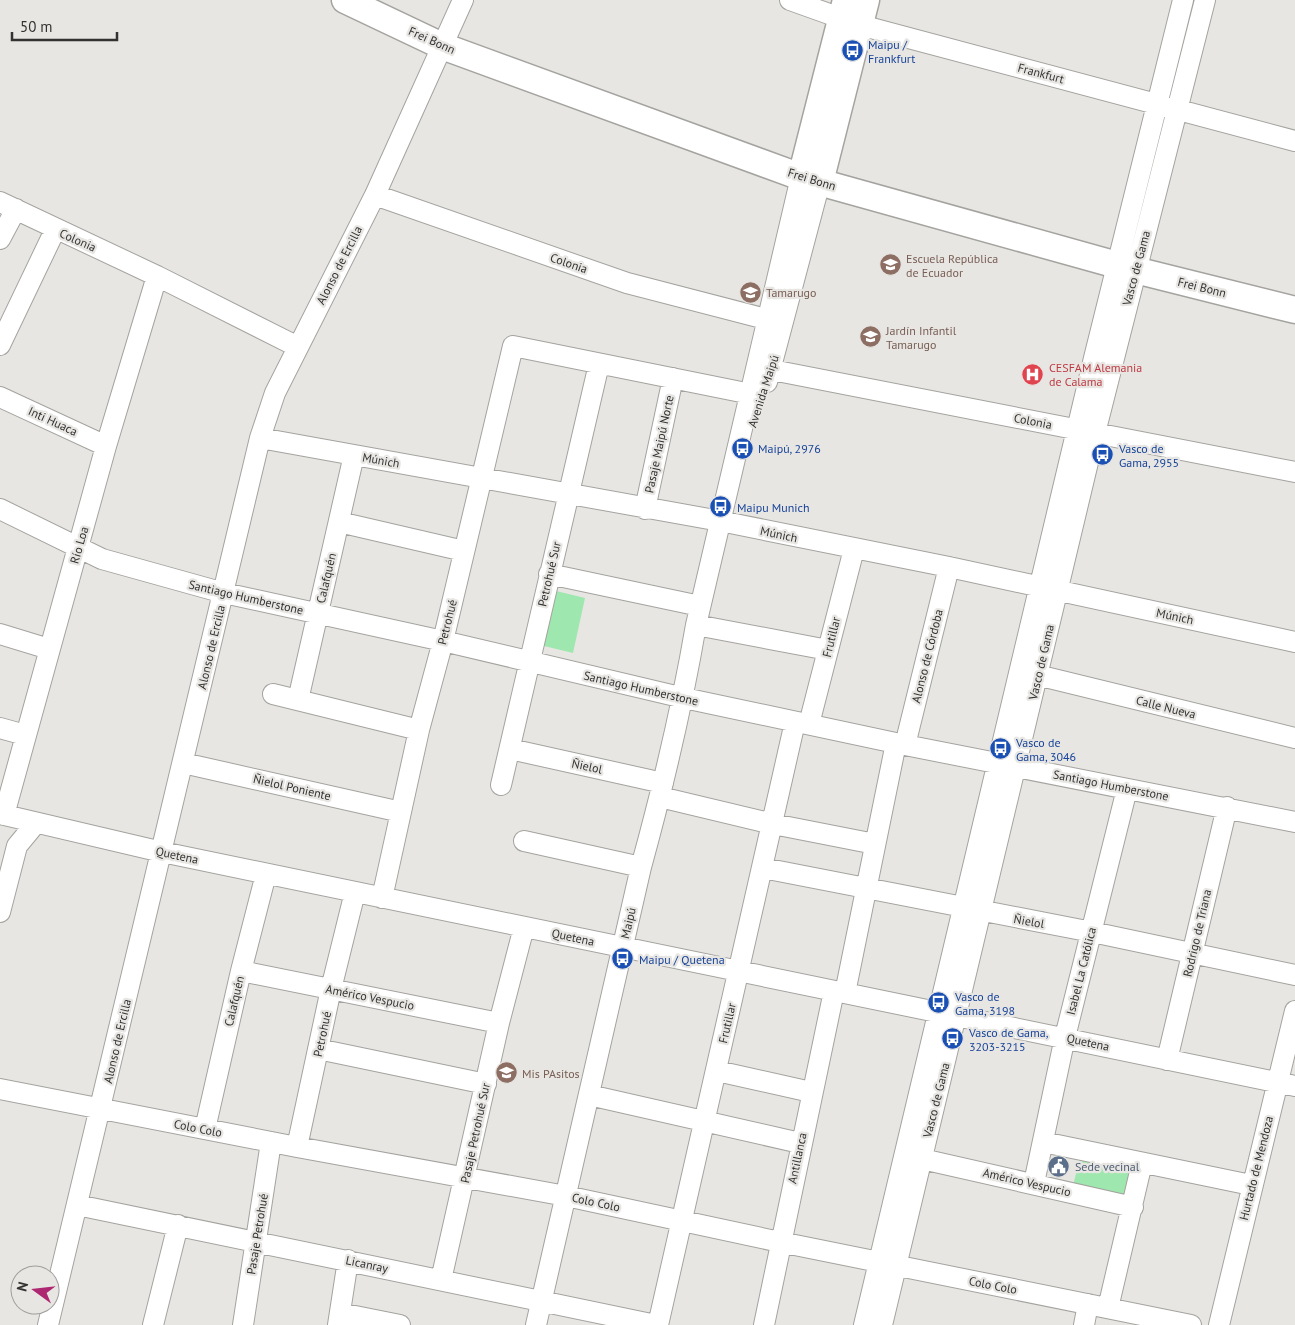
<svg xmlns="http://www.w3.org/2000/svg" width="1295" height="1325" font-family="'PT Sans',sans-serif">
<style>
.green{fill:#9ee7ae}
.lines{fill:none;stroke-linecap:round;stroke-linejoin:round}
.minor-casing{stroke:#a4a39f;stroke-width:22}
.major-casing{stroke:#a4a39f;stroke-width:29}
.minor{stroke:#fff;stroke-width:20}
.major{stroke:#fff;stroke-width:26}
.labels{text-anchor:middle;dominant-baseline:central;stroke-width:4.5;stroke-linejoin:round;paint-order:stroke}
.street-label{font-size:12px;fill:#333231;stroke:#e8e6e3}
.transit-label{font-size:12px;fill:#164399;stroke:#e8e6e3;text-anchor:start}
.education-label{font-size:12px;fill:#785e54;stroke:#e8e6e3;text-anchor:start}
.health-label{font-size:12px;fill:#be3a42;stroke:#e8e6e3;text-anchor:start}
.service-label{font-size:12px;fill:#4e5e75;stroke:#e8e6e3;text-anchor:start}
</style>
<rect width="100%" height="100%" fill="#e8e6e3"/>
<path class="green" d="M 552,590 L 585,598 L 573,653 L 540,645 Z
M 1080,1157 L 1136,1171 L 1129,1198 L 1073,1186 Z"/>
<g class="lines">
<defs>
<path id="minor" d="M 790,0 L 860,25 L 1295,141
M 375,195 L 627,283 L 766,319
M 0,202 L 157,276 L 298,347
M 0,239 L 16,209
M 0,345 L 55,230
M 772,370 L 1295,472
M 767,382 L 820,182
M 0,397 L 106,446
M 260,438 L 720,521 L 949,567 L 1295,642
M 0,509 L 102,559 L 224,593 L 443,641 L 684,698 L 905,745 L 1295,822
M 645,509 L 673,378
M 339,522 L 464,551
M 549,574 L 700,606
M 696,625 L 828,650
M 0,634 L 49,649
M 1037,675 L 1295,738
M 273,694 L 419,730
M 298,700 L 354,455
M 809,724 L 854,549
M 0,728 L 25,735
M 905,745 L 949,567
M 510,749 L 663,783
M 183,763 L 401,812
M 501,785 L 599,364
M 660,797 L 773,824 L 875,844
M 0,814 L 162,852 L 1295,1086
M 4,815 L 106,446 L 157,276
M 524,841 L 641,867
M 763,868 L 1092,932 L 1295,975
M 382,898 L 419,730 L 443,641 L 513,346 L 751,394
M 0,912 L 17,846 L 36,823
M 241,971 L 499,1023
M 845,993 L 896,743
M 318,1049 L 486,1084
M 1167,1060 L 1227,807
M 717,1071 L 811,1092
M 0,1089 L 297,1147 L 566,1196 L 780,1242 L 1191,1325
M 589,1095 L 800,1143
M 205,1129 L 241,971 L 266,874
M 1043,1142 L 1251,1185
M 297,1147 L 331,989 L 355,892
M 922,1159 L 1133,1207
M 1034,1183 L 1065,1037 L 1127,789
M 77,1205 L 656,1325
M 441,1280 L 499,1023 L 524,927
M 1108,1308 L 1142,1163
M 340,1313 L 400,1325
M 48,1325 L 260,438 L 275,393 L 375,195 L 463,0
M 153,1325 L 178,1225
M 243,1325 L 271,1142
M 338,1325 L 348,1260
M 536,1325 L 641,867 C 663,787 682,707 696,625 L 801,177
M 658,1325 L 795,722
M 764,1325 L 834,991
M 864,1325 L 1094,358 L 1183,0
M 882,1325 L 1095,433 L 1205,0
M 1084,1325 L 1088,1304
M 1219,1325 L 1295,1011"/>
<path id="major" d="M 345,0 L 442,46 L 801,177 L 1135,270 L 1295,310
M 801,177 L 846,0
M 820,182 L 866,0"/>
</defs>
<use href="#minor" class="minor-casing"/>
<use href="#major" class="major-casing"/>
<use href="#minor" class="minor"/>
<use href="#major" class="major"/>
</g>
<defs>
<symbol id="bus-disc" viewBox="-11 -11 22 22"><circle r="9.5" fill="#1a4fb4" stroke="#e8e6e3"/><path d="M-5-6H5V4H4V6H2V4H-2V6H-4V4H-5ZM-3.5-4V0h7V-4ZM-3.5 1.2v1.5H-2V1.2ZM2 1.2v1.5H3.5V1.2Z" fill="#fff"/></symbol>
<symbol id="school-disc" viewBox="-11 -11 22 22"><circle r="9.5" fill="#8d6e63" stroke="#e8e6e3"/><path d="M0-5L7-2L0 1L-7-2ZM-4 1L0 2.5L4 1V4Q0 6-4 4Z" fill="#fff"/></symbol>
<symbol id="hospital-disc" viewBox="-11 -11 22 22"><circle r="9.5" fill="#e0444e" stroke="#e8e6e3"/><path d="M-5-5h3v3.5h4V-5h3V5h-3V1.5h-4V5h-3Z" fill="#fff"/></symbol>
<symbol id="civic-disc" viewBox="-11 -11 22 22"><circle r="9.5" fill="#5c6f8a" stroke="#e8e6e3"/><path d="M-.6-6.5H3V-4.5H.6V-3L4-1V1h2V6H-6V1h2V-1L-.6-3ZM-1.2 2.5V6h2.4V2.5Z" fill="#fff"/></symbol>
</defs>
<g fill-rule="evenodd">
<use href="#bus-disc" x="840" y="38" width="25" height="25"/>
<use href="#school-disc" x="878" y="252" width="25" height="25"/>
<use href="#school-disc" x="738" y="280" width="25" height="25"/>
<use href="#school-disc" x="858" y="324" width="25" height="25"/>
<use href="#hospital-disc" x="1020" y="362" width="25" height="25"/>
<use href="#bus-disc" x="730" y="436" width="25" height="25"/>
<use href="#bus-disc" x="1090" y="442" width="25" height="25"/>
<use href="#bus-disc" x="708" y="494" width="25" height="25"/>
<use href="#bus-disc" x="988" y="736" width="25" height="25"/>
<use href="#bus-disc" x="610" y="946" width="25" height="25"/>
<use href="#bus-disc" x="926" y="990" width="25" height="25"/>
<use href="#bus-disc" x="940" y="1026" width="25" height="25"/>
<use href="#school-disc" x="494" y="1060" width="25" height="25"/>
<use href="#civic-disc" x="1046" y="1154" width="25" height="25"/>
</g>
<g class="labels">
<g class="street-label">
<text transform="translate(432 40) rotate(24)">Frei Bonn</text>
<text transform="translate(1041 73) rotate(15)">Frankfurt</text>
<text transform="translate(812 179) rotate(17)">Frei Bonn</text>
<text transform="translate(78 240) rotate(24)">Colonia</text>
<text transform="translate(569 263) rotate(19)">Colonia</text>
<text transform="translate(339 265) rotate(-63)">Alonso de Ercilla</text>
<text transform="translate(1136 268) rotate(-75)">Vasco de Gama</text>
<text transform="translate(1202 287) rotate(14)">Frei Bonn</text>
<text transform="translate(763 391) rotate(-72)">Avenida Maipú</text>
<text transform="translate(53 421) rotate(25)">Inti Huaca</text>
<text transform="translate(1033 421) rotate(11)">Colonia</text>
<text transform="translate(659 444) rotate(-78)">Pasaje Maipú Norte</text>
<text transform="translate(381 460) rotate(10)">Múnich</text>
<text transform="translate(779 534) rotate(12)">Múnich</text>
<text transform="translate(79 545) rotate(-74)">Río Loa</text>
<text transform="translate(549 574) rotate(-77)">Petrohué Sur</text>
<text transform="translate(326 578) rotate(-77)">Calafquén</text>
<text transform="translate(246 597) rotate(13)">Santiago Humberstone</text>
<text transform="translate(1175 616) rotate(12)">Múnich</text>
<text transform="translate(447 622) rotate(-76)">Petrohué</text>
<text transform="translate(831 637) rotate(-76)">Frutillar</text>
<text transform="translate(211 647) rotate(-77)">Alonso de Ercilla</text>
<text transform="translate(927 656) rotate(-76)">Alonso de Córdoba</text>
<text transform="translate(1041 662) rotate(-77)">Vasco de Gama</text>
<text transform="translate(641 688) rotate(13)">Santiago Humberstone</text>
<text transform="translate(1166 707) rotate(14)">Calle Nueva</text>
<text transform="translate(587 766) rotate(12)">Ñielol</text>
<text transform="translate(1111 785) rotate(11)">Santiago Humberstone</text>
<text transform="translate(292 787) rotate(13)">Ñielol Poniente</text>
<text transform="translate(177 855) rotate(12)">Quetena</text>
<text transform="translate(1029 921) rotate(10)">Ñielol</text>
<text transform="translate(628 923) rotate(-77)">Maipú</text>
<text transform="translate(1197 933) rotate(-77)">Rodrigo de Triana</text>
<text transform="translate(573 937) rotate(12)">Quetena</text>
<text transform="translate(1081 971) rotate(-76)">Isabel La Católica</text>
<text transform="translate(370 997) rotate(11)">Américo Vespucio</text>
<text transform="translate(234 1001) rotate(-77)">Calafquén</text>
<text transform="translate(727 1023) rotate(-77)">Frutillar</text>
<text transform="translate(322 1034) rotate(-78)">Petrohué</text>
<text transform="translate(117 1041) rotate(-77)">Alonso de Ercilla</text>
<text transform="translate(1088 1042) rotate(12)">Quetena</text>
<text transform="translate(936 1100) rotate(-76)">Vasco de Gama</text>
<text transform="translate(198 1128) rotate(11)">Colo Colo</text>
<text transform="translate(475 1133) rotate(-78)">Pasaje Petrohué Sur</text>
<text transform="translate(797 1158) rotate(-78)">Antillanca</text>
<text transform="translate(1256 1168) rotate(-76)">Hurtado de Mendoza</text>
<text transform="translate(1027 1182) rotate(13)">Américo Vespucio</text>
<text transform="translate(596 1202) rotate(12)">Colo Colo</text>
<text transform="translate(257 1234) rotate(-81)">Pasaje Petrohué</text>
<text transform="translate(367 1264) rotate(12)">Licanray</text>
<text transform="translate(993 1285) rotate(11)">Colo Colo</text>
</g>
<g class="transit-label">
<text x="868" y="44">Maipu /<tspan x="868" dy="14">Frankfurt</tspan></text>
<text x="758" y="448">Maipú, 2976</text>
<text x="1119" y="448">Vasco de<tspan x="1119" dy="14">Gama, 2955</tspan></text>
<text x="737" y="507">Maipu Munich</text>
<text x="1016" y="742">Vasco de<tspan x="1016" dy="14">Gama, 3046</tspan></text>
<text x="639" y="959">Maipu / Quetena</text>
<text x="955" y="996">Vasco de<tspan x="955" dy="14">Gama, 3198</tspan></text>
<text x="969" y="1032">Vasco de Gama,<tspan x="969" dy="14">3203-3215</tspan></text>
</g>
<g class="education-label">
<text x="906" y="258">Escuela República<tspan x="906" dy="14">de Ecuador</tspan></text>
<text x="766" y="292">Tamarugo</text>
<text x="886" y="330">Jardín Infantil<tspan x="886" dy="14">Tamarugo</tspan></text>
<text x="522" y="1073">Mis PAsitos</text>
</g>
<g class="health-label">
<text x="1049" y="367">CESFAM Alemania<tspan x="1049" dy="14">de Calama</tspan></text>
</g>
<g class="service-label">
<text x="1075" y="1166">Sede vecinal</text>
</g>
</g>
<g transform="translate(35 1290) rotate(285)"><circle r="24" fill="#e8e6e3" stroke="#a09e9c"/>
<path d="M0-4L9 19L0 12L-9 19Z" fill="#ad2871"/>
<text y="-8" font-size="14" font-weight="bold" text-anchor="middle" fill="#333231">N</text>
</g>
<path d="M12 32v8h105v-8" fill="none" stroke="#333231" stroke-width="2.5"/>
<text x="20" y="32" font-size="15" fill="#333231" stroke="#e8e6e3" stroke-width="4" paint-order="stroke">50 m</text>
</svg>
